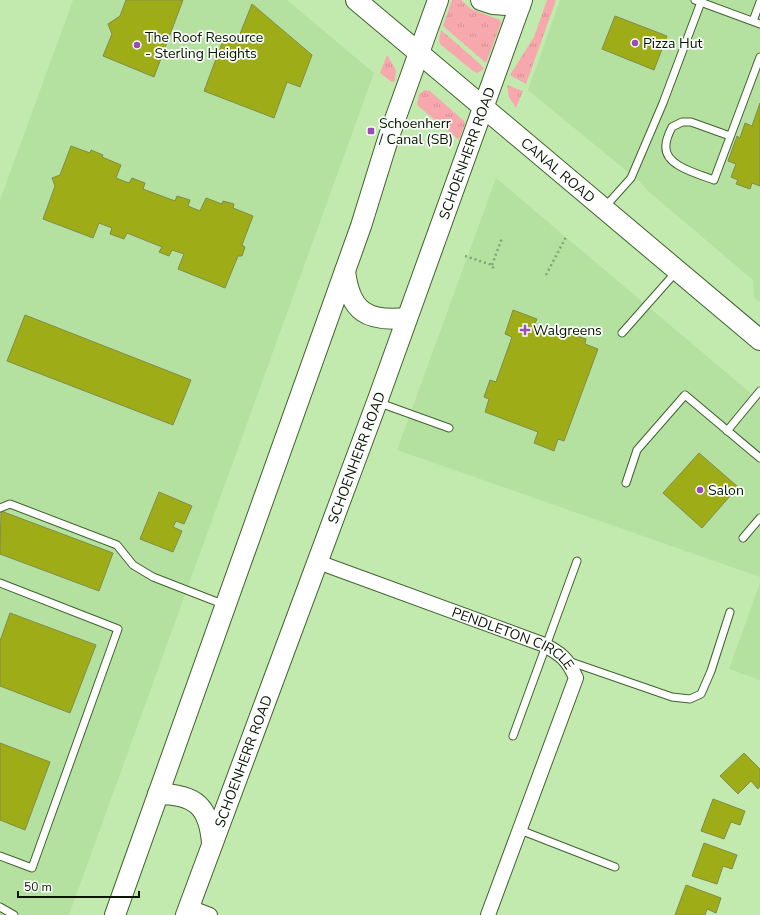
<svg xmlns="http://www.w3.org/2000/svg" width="760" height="915" font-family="'Nunito Sans',sans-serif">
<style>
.built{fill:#b5e1a0}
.grass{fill:url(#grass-tufts)}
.building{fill:#9ead17;stroke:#818b49}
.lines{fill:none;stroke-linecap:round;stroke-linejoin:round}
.lane-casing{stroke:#40632e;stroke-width:9}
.street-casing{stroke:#40632e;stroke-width:16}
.secondary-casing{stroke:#40632e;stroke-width:22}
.path{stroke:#83a375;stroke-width:2.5;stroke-dasharray:2 3;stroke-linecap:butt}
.lane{stroke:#fff;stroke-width:7}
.street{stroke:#fff;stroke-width:14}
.secondary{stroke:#fff;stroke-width:20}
.poi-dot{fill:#9b4ab9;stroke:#fafef8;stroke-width:1.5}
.labels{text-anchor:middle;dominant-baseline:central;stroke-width:3.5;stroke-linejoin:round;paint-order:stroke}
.poi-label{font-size:14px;fill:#081602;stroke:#fafef8;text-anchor:start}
.street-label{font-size:14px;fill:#081602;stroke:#fafef8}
</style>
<defs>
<pattern id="grass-tufts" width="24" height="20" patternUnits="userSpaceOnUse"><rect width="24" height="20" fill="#f7a8ad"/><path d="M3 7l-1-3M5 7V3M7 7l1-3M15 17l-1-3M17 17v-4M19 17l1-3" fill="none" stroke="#d29093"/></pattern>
</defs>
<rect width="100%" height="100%" fill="#c2eaaf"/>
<path class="built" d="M 73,0 L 287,0 L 374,73 L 69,915 L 0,915 L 0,200 Z
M 560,0 L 760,0 L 760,302 L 754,298 L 753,280 L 649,192 L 641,183 L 528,90 Z
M 496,178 L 760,401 L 760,577 L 397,450 Z
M 760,583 L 760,680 L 729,669 Z"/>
<path class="grass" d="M 452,0 L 461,0 L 471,9 L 500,20 L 501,23 L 486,63 L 443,26 Z
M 547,0 L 556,0 L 526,84 L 510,75 L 534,37 Z
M 441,30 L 480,64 L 484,69 L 477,73 L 473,71 L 440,44 L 439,40 Z
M 387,55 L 396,70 L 395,81 L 392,82 L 380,73 Z
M 507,85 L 523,91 L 516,108 L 509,97 Z
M 425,90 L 430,91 L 464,121 L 465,124 L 459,140 L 417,105 L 419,94 Z"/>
<path class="building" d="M 126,0 L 183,0 L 154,77 L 103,56 L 112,34 L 108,24 L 120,16 Z
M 252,4 L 312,55 L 300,87 L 287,82 L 274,118 L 204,91 L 225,35 L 238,39 Z
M 615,16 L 667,36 L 654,70 L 602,49 Z
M 760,103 L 760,186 L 752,183 L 750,189 L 736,184 L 738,180 L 731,177 L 736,164 L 728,161 L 737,136 L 740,138 L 745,123 L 752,126 Z
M 71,146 L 90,153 L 91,150 L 103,155 L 102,157 L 121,165 L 116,178 L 129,183 L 132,178 L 145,183 L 143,189 L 175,201 L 177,196 L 190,200 L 188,206 L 200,211 L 206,198 L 222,204 L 223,201 L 234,204 L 233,208 L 253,216 L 242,245 L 245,247 L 242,256 L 238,256 L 225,288 L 178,269 L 184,254 L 172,250 L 169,256 L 159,252 L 162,247 L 127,233 L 124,239 L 110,234 L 112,228 L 99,223 L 93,238 L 43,219 L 55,186 L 52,178 L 60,175 Z
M 513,310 L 537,319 L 534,326 L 567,338 L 568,333 L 586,339 L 585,344 L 598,349 L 564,441 L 558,439 L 554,451 L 534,443 L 538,432 L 485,412 L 489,399 L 484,397 L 490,380 L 496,382 L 512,337 L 505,334 Z
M 25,315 L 191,380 L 173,425 L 7,361 Z
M 699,453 L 738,487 L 702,528 L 663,493 Z
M 159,492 L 192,506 L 184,524 L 176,521 L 173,527 L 182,531 L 173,552 L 140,539 Z
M 1,511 L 113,553 L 99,591 L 0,554 Z
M 10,613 L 96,645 L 70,713 L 0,686 L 0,641 Z
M 0,743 L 50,762 L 25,830 L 0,820 Z
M 744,753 L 760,769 L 760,786 L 758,789 L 751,781 L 738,794 L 720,776 Z
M 713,799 L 745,811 L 740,825 L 731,822 L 724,839 L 701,831 Z
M 704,843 L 737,855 L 732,869 L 723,866 L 717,884 L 692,876 Z
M 686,885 L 721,898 L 716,913 L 707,909 L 705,915 L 675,915 Z"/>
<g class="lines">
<defs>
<path id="lane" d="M 695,0 L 760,24
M 753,21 L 760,2
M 730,136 L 691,122 L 682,122 L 672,127 C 669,133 666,139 666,145 C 663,166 699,174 714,180 L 760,57
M 604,208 L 631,178 L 663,103 L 701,2
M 622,333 L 676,272
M 377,402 L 449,428
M 727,431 L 760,391
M 626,483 L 637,450 L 685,395 L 760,458
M 0,508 L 10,504 L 117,545 L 133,565 L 153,577 L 225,605
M 743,538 L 760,518
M 0,583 L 118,629 L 32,868 L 0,856
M 568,661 L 672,697 L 690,699 L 701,694 L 711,671 L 730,612
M 513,736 L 577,561
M 520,830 L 615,867
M 0,907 L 14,915"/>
<g id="street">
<path id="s1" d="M 318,562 L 542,644 C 560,653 568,659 576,678 L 488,915"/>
<path d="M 189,907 L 210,915"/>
</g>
<g id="secondary">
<path id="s2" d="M 356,0 L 760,340"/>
<path d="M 481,0 L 493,4 L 520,6"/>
<path d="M 345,271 C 350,312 367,322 407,318"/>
<path d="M 158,794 C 196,794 209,807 212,843"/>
<path d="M 115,915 L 361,226 L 388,139 L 438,0"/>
<path id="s3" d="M 186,915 L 377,402 L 522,0"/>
</g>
</defs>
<use href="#lane" class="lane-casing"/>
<use href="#street" class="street-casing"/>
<use href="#secondary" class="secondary-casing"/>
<path class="path" d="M 465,256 L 492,265 L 494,270
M 492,265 L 502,238
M 546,275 L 567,235"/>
<use href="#lane" class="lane"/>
<use href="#street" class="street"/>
<use href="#secondary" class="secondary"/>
</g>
<g class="poi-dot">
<circle cx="635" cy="43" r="4"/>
<circle cx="137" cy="45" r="4"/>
<rect x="367" y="127" width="8" height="8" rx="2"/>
<path d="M523 324h4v4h4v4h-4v4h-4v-4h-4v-4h4z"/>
<circle cx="700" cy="490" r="4"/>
</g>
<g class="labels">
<g class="poi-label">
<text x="145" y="37">The Roof Resource<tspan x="145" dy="16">- Sterling Heights</tspan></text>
<text x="643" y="43">Pizza Hut</text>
<text x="379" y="123">Schoenherr<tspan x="379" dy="16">/ Canal (SB)</tspan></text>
<text x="533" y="330">Walgreens</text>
<text x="708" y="490">Salon</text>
</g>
<g class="street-label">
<text stroke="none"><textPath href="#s3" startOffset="812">SCHOENHERR ROAD</textPath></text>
<text stroke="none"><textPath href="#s2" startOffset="264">CANAL ROAD</textPath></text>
<text stroke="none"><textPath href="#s3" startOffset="488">SCHOENHERR ROAD</textPath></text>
<text stroke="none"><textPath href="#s1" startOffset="210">PENDLETON CIRCLE</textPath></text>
<text stroke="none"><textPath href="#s3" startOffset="164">SCHOENHERR ROAD</textPath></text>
</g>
</g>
<path d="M18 891v6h121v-6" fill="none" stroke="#081602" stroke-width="2"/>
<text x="24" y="891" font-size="12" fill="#081602" stroke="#fafef8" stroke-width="3" paint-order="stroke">50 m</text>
</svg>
